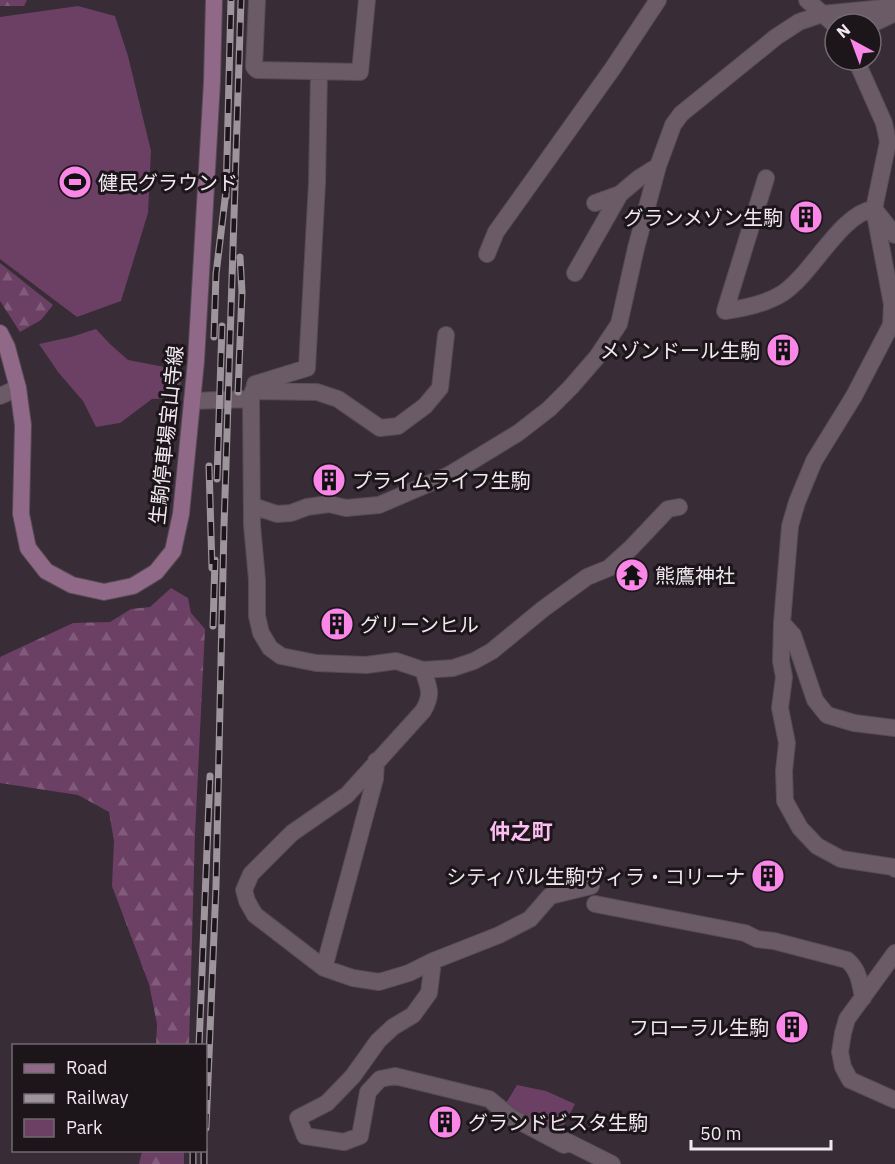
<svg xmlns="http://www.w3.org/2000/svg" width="895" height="1164" font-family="'IBM Plex Sans','Noto Sans JP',sans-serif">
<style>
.green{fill:#6c3f64}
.forest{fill:url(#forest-firs)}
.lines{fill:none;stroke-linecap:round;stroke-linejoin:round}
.minor-casing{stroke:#564b54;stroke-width:18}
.secondary-casing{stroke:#564b54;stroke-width:18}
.minor{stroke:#6a5b67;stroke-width:16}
.secondary{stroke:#906989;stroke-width:16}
.rail-casing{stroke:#9e949c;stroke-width:7}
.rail{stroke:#1c161b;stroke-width:4.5;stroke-dasharray:14;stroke-linecap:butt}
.labels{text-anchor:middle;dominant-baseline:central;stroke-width:6;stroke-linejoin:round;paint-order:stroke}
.poi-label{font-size:20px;fill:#f2e9f0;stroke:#1c161b;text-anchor:start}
.street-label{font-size:20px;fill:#f2e9f0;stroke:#1c161b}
.neighbourhood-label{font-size:21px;font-weight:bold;fill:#febdf1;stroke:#1c161b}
</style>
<defs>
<pattern id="forest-firs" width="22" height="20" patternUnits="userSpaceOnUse" patternTransform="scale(1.5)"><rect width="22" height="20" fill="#6c3f64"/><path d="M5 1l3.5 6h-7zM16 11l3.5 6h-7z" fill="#815b7a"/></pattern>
</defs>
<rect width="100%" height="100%" fill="#382c36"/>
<path class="green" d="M 78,6 L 115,16 L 128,56 L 151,151 L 148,213 L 121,301 L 77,317 L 0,259 L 0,17 Z
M 96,329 L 110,344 L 128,360 L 175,369 L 182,379 L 177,398 L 152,399 L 120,423 L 96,427 L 83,401 L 58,372 L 39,344 L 71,337 Z
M 517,1085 L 546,1091 L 575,1104 L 559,1135 L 521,1114 L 506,1103 Z"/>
<path class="forest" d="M 0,0 L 27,0 L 24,6 L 0,6 Z
M 0,263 L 53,305 L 41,320 L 20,332 L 0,301 Z
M 171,588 L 188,598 L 191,613 L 205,629 L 195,834 L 189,1046 L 156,1045 L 157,1024 L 149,984 L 112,886 L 114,841 L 109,812 L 78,795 L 0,783 L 0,657 L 73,623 L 110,622 L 131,609 L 150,607 Z
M 142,1151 L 184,1151 L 184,1164 L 139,1164 Z"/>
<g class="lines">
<defs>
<path id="minor" d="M 257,0 L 254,67 L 257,70 L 360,72 L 367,0
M 807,0 L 835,25
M 853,24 L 876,22 L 895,13
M 856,60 L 884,123 L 888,142 L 874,209 L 892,304 L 891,325 L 854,396 L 814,461 L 797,502 L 790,526 L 782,623 L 793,635 L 815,700 L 827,715 L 854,723 L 895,728
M 766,178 L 725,311 C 744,308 766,304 783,293 C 813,273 841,213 874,209 L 895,235
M 595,203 L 620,194 L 639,178 L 658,166 L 673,125 L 681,114 L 776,37 L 799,22 L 822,14 L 883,8 L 895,3
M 487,254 L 496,232 L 613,68 L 658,0
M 575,273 L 620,194
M 446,335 L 440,388 L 425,406 L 398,426 L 380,428 L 338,399 L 317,392 L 253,391 L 251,399 L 252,525 L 257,580 L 257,616 L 261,633 L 270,648 L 281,656 L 316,663 L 366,665 L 396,661 L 423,670 C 429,688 433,694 423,711 L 347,795 L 292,833 L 251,874 L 244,890 L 247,901 L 255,915 L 324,968 L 353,978 L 379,982 L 409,973 L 433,961 L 499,935 L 530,919 L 550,896 L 591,886
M 254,389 L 255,384 L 307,368 L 317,183 L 319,72
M 0,396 L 18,388
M 192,401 L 251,399
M 253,506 L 277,514 L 291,513 L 307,507 L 329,504 L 346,508 L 379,505 L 449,475 L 518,433 L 549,409 L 571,387 L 597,357 L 619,324 L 636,248 L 658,166
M 782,623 L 781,661 L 784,677 L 780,708 L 787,743 L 784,771 L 785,801 L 800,828 L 817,846 L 841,859 L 893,867 L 895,869
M 423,670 L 453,668 L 474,661 L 492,651 L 543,609 L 587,577 L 609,568 L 631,548 L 668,509 L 679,507
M 595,904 L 745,933 L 757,939 L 774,941 L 847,960 C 859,970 860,983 863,998
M 895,953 L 847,1019 L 843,1033 L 840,1052 L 843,1067 L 850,1080 L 895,1100
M 433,961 L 429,993 L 413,1015 L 393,1027 L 378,1041 L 353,1076 L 327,1103 L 298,1118 L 305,1136 L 344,1142 L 360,1136 L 368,1092 L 380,1079 L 395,1076 L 489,1099 L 511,1117 L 564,1145
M 324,968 L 375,779 L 376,761
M 566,1141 L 612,1164"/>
<path id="secondary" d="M 0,333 L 7,347 L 18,388 L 23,425 L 21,514 L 28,548 L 46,571 L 72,585 L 104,592 L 133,586 L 156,572 L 173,551 L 181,514 L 196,361 L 212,82 L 214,0"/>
</defs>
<use href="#minor" class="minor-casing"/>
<use href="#secondary" class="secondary-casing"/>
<use href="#minor" class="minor"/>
<use href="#secondary" class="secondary"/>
<defs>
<path id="rail" d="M 226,197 L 231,0
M 214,337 L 216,274 L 226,191
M 238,392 L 242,292 L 240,257
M 209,466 L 212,568
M 217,479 L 222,326
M 213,626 L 215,560
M 199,1046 L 210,776
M 206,1128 L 216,886 L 224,527 L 241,0
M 193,1164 L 193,1150
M 204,1164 L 204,1150"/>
</defs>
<use href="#rail" class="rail-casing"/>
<use href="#rail" class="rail"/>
</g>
<defs>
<symbol id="stadium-disc" viewBox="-11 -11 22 22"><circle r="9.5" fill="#fa87e8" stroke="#1c161b"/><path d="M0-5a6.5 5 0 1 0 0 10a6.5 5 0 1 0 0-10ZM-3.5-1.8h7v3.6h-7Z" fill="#111"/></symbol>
<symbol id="building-disc" viewBox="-11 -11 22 22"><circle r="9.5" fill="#fa87e8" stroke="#1c161b"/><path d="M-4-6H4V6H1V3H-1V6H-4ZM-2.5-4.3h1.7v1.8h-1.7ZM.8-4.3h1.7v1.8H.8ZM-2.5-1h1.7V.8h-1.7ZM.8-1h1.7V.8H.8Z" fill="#111"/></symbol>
<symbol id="temple-disc" viewBox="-11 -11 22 22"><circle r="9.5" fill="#fa87e8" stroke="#1c161b"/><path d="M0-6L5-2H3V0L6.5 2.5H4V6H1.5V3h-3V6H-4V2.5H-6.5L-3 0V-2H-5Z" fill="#111"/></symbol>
</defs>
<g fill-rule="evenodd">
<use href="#stadium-disc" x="56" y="163" width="38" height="38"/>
<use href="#building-disc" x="787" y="198" width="38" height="38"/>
<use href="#building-disc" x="764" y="331" width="38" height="38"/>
<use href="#building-disc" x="310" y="461" width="38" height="38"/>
<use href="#temple-disc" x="613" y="556" width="38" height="38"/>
<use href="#building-disc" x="318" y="605" width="38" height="38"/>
<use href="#building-disc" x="749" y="857" width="38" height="38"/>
<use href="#building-disc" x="773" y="1008" width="38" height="38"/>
<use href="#building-disc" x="426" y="1103" width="38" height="38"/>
</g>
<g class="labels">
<g class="poi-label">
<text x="98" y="182">健民グラウンド</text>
<text x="783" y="217" text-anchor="end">グランメゾン生駒</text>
<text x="760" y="350" text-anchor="end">メゾンドール生駒</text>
<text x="352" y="480">プライムライフ生駒</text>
<text x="655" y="575">熊鷹神社</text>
<text x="360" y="624">グリーンヒル</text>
<text x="745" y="876" text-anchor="end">シティパル生駒ヴィラ・コリーナ</text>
<text x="769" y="1027" text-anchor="end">フローラル生駒</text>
<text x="468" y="1122">グランドビスタ生駒</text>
</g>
<g class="street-label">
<text transform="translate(166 435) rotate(-84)">生駒停車場宝山寺線</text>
</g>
<g class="neighbourhood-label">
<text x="521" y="831">仲之町</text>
</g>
</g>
<rect x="12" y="1044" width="195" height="108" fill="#1c161b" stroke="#726a70" stroke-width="1.5"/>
<rect x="24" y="1064" width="30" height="9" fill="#906989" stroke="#726a70" stroke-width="1.5"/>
<text x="66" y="1074" font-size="18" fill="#f2e9f0">Road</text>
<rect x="24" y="1094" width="30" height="9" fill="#9e949c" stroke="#726a70" stroke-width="1.5"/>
<text x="66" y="1104" font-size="18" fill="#f2e9f0">Railway</text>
<rect x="24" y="1119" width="30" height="18" fill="#6c3f64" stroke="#726a70" stroke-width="1.5"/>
<text x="66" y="1134" font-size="18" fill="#f2e9f0">Park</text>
<g transform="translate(853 42) rotate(319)"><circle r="28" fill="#1c161b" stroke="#726a70" stroke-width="1.5"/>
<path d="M0-4.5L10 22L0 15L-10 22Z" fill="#fa87e8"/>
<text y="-9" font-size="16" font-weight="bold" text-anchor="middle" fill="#f2e9f0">N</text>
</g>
<path d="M691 1140v9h140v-9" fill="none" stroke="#f2e9f0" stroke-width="3"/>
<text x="700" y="1140" font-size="18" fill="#f2e9f0" stroke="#1c161b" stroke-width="4.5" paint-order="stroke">50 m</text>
</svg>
